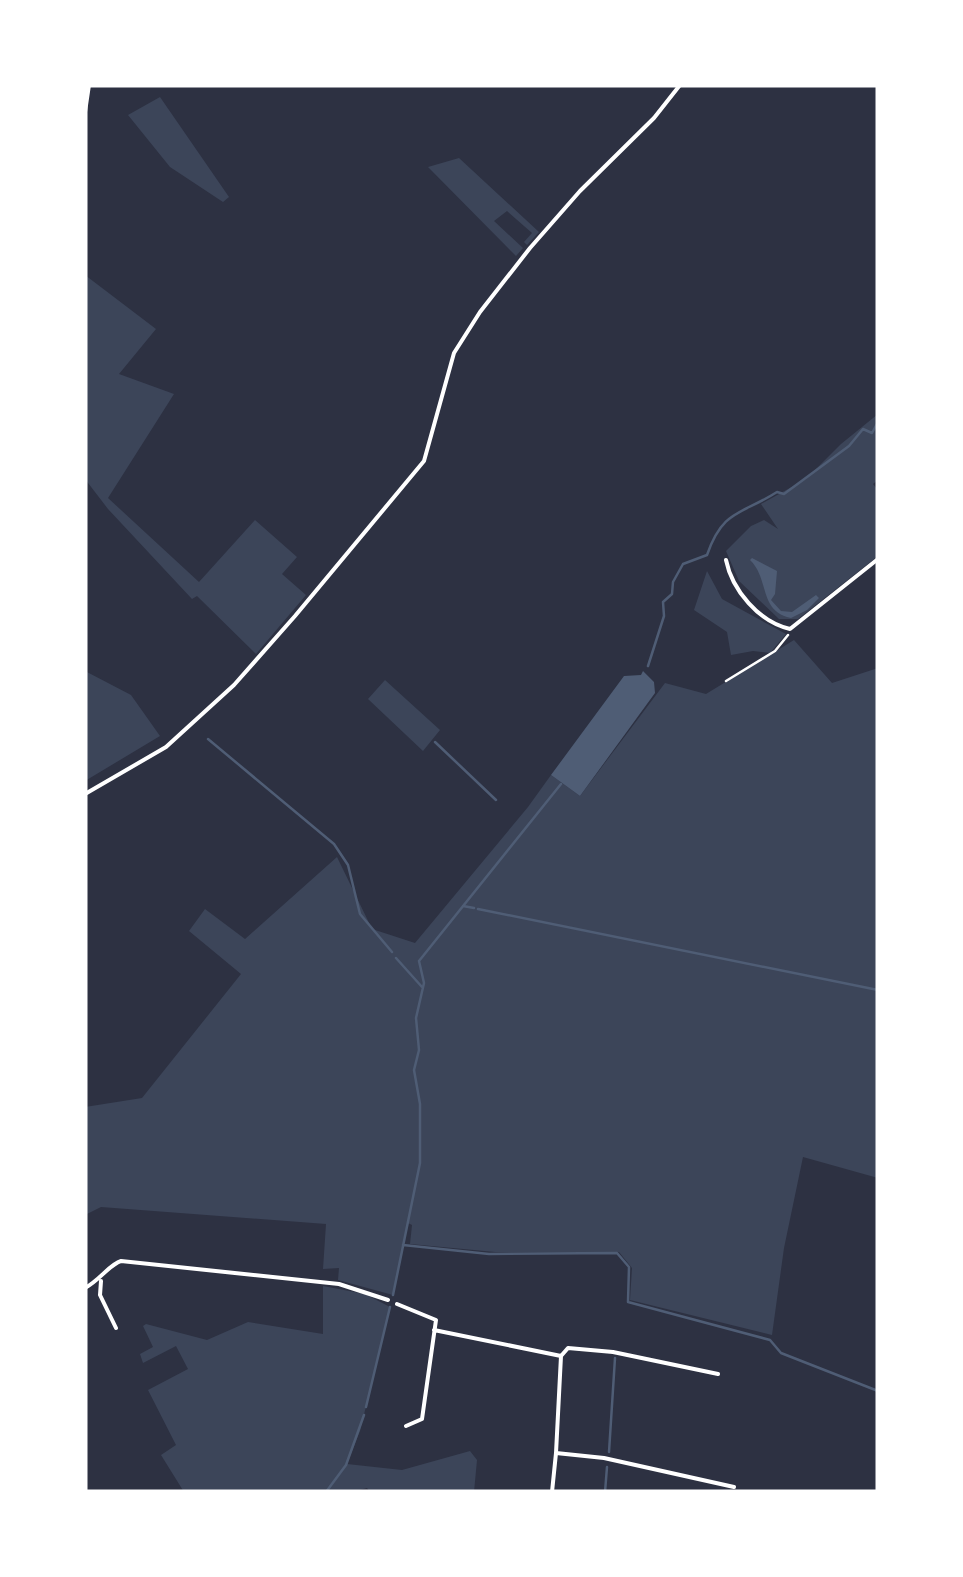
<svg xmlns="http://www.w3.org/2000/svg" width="963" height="1577" font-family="'IBM Plex Sans',sans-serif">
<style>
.green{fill:#3c4559}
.water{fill:#4f5d75}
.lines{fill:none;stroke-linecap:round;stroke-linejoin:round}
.stream{stroke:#4f5d75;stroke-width:2.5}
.path{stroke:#fff;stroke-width:2.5}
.minor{stroke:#fff;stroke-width:4}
</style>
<rect width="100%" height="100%" fill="#2d3142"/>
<path class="green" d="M 160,97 L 229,197 L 223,202 L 170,167 L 128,115 Z
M 459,158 L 539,232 L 527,245 L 524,242 L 532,233 L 507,211 L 494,221 L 523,248 L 516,256 L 428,167 Z
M 85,275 L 156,329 L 119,374 L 174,394 L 108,498 L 199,582 L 255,520 L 297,557 L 282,574 L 306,595 L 256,654 L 197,596 L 192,599 L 108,509 L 85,479 Z
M 878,414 L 878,480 L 873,484 L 878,490 L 878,556 L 798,619 L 779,619 L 739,581 L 726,551 L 751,526 L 764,520 L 778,529 L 761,504 L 806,479 L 841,444 Z
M 707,571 L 722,599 L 786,634 L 770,653 L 753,651 L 731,655 L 727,632 L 694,610 Z
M 794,640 L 832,683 L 878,668 L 878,1178 L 803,1157 L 784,1248 L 772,1335 L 630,1300 L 632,1268 L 619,1252 L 495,1252 L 410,1244 L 412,1225 L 408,1223 L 393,1295 L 338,1280 L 339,1268 L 323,1269 L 326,1224 L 101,1207 L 85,1215 L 85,1107 L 142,1098 L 241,974 L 189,931 L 205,909 L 245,939 L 337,857 L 372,929 L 415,943 L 528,807 L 551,775 L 580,796 L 665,683 L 706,694 Z
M 85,671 L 131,695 L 160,736 L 85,781 Z
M 385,680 L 440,730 L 423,751 L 368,699 Z
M 323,1286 L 365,1294 L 390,1307 L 360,1431 L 347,1464 L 402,1470 L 470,1451 L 477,1460 L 474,1492 L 370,1492 L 367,1488 L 352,1492 L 184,1492 L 161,1455 L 176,1445 L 148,1390 L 188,1369 L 176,1346 L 143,1363 L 140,1354 L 153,1347 L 143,1326 L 146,1324 L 207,1340 L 248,1322 L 323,1334 Z"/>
<path class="water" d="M 752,558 L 777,571 L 775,594 L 771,600 L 781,611 L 792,612 L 816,595 L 819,598 L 807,610 L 791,618 C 758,611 770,579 750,560 Z
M 643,671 L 654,682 L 655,693 L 580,796 L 551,775 L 624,676 L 641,675 Z"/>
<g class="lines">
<path class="stream" d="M 648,666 L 664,616 L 663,602 L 672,594 L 673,582 L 683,564 L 707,555 C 723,509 741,515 777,492 L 784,494 L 849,446 L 863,429 L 872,433 L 878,422
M 208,739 L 334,844 L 348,865 L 360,914 L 392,952
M 435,742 L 496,800
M 463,906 L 474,908
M 478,909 L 878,990
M 396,958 L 422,987
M 403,1245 L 489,1254 L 617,1253 L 629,1267 L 628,1302 L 770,1340 L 781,1353 L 878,1391
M 393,1295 L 420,1163 L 420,1104 L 414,1070 L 419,1050 L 416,1018 L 424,983 L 419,961 L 561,784
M 366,1407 L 390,1307
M 609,1452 L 615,1358
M 326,1492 L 346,1465 L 364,1415
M 605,1492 L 607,1467"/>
<path class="path" d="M 726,681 L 775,651 L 788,635"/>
<path class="minor" d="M 85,112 L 89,85
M 726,560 C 732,590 759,622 790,629 L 878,559
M 85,794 L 166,747 L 234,685 L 295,616 L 424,461 L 454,353 L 480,312 L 530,248 L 580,191 L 654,118 L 680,85
M 101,1281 L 100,1295 L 116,1328
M 85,1288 C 100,1280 110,1264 121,1261 L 339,1284 L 388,1300
M 397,1304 L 436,1320 L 422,1419 L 406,1426
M 434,1330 L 561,1356 L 556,1453 L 604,1458 L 734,1487
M 561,1356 L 568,1348 L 613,1352 L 718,1374
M 552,1492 L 556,1453"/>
</g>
<rect width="963" height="1577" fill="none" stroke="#ffffff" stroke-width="175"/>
</svg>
